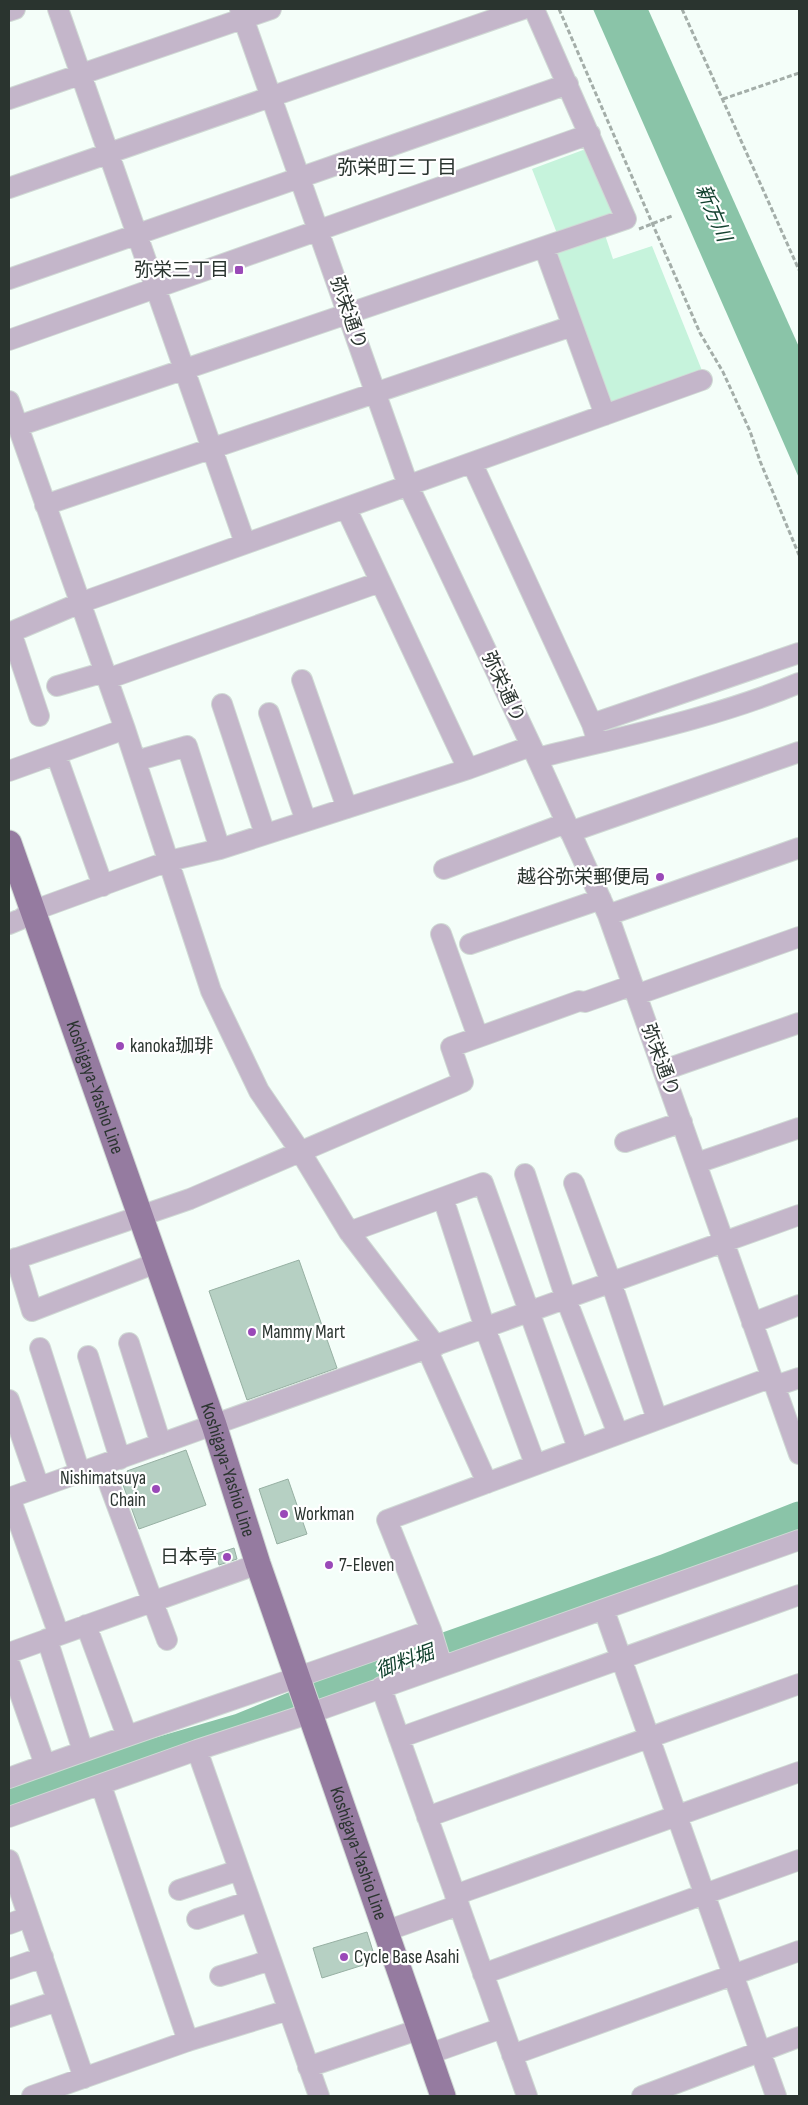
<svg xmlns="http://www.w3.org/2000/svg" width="808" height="2105" font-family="'Sofia Sans Condensed','Noto Sans JP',sans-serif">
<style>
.green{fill:#c6f3dc}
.water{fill:#8ac4a8}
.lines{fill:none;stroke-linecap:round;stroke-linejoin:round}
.river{stroke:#8ac4a8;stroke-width:29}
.building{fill:#b6d0c3;stroke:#97b0a3}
.minor-casing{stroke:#d0dad5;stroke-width:22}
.major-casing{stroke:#d0dad5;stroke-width:27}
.path{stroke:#a4aea9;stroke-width:3;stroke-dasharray:5 2.5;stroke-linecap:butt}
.minor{stroke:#c4b6ca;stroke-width:20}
.major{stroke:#957ba0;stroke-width:25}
.poi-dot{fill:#9a49b8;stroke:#fff;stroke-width:2}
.labels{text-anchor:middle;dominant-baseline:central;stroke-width:4.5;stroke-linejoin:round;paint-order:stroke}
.poi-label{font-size:19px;fill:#2a342f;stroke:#fff;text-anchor:start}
.street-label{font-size:19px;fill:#2a342f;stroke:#fff}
.neighbourhood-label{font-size:20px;fill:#2a342f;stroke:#fff}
.water-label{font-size:20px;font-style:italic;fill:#13422f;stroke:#fff}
</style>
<rect width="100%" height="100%" fill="#f4fef9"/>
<path class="green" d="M 583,150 L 591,152 L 616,210 L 613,216 L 558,236 L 532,169 Z
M 605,235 L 613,259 L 652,246 L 703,373 L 614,405 L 607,400 L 557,252 Z"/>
<path class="water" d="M 593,9 L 648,9 L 799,347 L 799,478 Z"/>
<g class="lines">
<path class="river" d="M 9,1799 L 117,1764 L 240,1728 L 389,1667 L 664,1569 L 799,1516"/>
</g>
<path class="building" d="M 299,1260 L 337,1368 L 247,1400 L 209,1291 Z
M 186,1450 L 206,1505 L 139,1529 L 122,1482 L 130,1479 L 127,1471 Z
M 288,1479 L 307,1534 L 277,1544 L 259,1489 Z
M 234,1548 L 237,1559 L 219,1565 L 216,1554 Z
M 367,1932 L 376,1961 L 322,1978 L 313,1948 Z"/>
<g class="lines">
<defs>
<path id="minor" d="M 58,9 L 245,543
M 240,9 L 408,485 L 537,758 L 608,915 L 799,1454
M 9,11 L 15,9
M 9,99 L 271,9
M 9,188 L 523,9
M 544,247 L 605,415
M 9,279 L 568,84
M 9,340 L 590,134
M 9,401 L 125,729 L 211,991 L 259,1091 L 300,1151 L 349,1232 L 436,1346
M 18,426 L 626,219 L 534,9
M 472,463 L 592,724 L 598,743
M 45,505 L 572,326
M 346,508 L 468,769
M 11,632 L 39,716
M 9,633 L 80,603 L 702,380
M 107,679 L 380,582
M 302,680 L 347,808
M 57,686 L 105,672
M 222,704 L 265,834
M 269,713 L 306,821
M 592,724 L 799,653
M 56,754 L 103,886
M 537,758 C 625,736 715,718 799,683
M 9,771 L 125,729
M 570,832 L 799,752
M 220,849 L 468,769 L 531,746
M 444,869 L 566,823
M 608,915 L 799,848
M 9,924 L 21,919 L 32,911 L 169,861 L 220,849 L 187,746 L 136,761
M 441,934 L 478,1037
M 470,944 L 601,899
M 636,995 L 799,937
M 664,1070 L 799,1023
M 625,1142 L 682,1122
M 697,1163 L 799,1128
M 525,1174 L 566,1299 L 618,1434
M 574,1183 L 611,1282 L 657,1419
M 443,1198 L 485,1328 L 535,1464
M 349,1232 L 483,1183 L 578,1448
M 16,1258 L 32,1311 L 156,1263
M 9,1261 L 190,1199 L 463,1082 L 451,1047 L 579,1001 L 585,1002 L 633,985
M 752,1323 L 799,1305
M 129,1343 L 161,1444
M 40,1348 L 80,1473
M 427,1349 L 487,1483
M 88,1356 L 120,1459
M 775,1386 L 799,1378
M 9,1400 L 39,1487
M 102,1465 L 167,1640
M 9,1498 L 799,1215
M 10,1498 L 59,1635
M 604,1610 L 776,2096
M 86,1625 L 127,1736
M 47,1639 L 83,1751
M 9,1653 L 258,1564
M 9,1662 L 45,1765
M 442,1666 L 431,1630 L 387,1520 L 772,1377
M 381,1687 L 527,2096
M 399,1738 L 799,1595
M 197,1750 L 319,2096
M 9,1778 C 149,1727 291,1681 431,1630
M 101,1785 L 188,2041
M 9,1817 L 197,1750 L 311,1713 L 799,1540
M 427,1817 L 799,1684
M 9,1860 L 84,2078
M 179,1890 L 239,1870
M 455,1895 L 799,1772
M 197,1919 L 250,1901
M 9,1924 L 28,1917
M 386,1931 L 459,1905
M 9,1969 L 43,1957
M 483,1974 L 799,1860
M 220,1976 L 271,1960
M 9,2017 L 57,2001
M 429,2054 L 502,2028
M 512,2055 L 799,1951
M 308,2067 L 420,2029
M 32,2096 L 188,2041 L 288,2010
M 642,2096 L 799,2037"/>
<g id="major">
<path id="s1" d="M 9,843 L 214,1425 L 258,1564 L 443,2096"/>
</g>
</defs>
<use href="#minor" class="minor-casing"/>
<use href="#major" class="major-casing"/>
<path class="path" d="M 559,9 L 700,333 L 723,372 L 750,431 L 760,461 L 799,555
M 682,9 L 799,270
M 723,99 L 799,73
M 639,229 L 672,216"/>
<use href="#minor" class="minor"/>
<use href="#major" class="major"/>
</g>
<g class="poi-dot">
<rect x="234" y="265" width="10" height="10" rx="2.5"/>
<circle cx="660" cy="877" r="5"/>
<circle cx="120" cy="1046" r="5"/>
<circle cx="252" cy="1332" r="5"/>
<circle cx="156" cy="1489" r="5"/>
<circle cx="284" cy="1514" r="5"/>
<circle cx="227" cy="1557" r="5"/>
<circle cx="329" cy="1565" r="5"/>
<circle cx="344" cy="1957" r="5"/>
</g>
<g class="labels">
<g class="poi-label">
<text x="229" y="270" text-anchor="end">弥栄三丁目</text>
<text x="650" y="877" text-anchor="end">越谷弥栄郵便局</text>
<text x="130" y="1046">kanoka珈琲</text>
<text x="262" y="1332">Mammy Mart</text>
<text x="146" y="1478" text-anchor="end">Nishimatsuya<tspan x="146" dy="22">Chain</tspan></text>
<text x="294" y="1514">Workman</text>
<text x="217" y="1557" text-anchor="end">日本亭</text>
<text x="339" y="1565">7-Eleven</text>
<text x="354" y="1957">Cycle Base Asahi</text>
</g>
<g class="street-label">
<text transform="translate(348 313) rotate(71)">弥栄通り</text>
<text transform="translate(503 687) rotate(65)">弥栄通り</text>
<text transform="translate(660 1060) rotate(70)">弥栄通り</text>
<text stroke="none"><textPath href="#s1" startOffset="259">Koshigaya-Yashio Line</textPath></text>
<text stroke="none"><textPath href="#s1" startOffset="664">Koshigaya-Yashio Line</textPath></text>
<text stroke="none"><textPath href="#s1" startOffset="1069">Koshigaya-Yashio Line</textPath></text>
</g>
<g class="neighbourhood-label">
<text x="397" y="168">弥栄町三丁目</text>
</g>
<g class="water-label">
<text transform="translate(713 213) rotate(67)">新方川</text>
<text transform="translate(405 1662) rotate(-20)">御料堀</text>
</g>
</g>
<rect width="808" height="2105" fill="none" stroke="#2a342f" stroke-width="20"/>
</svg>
